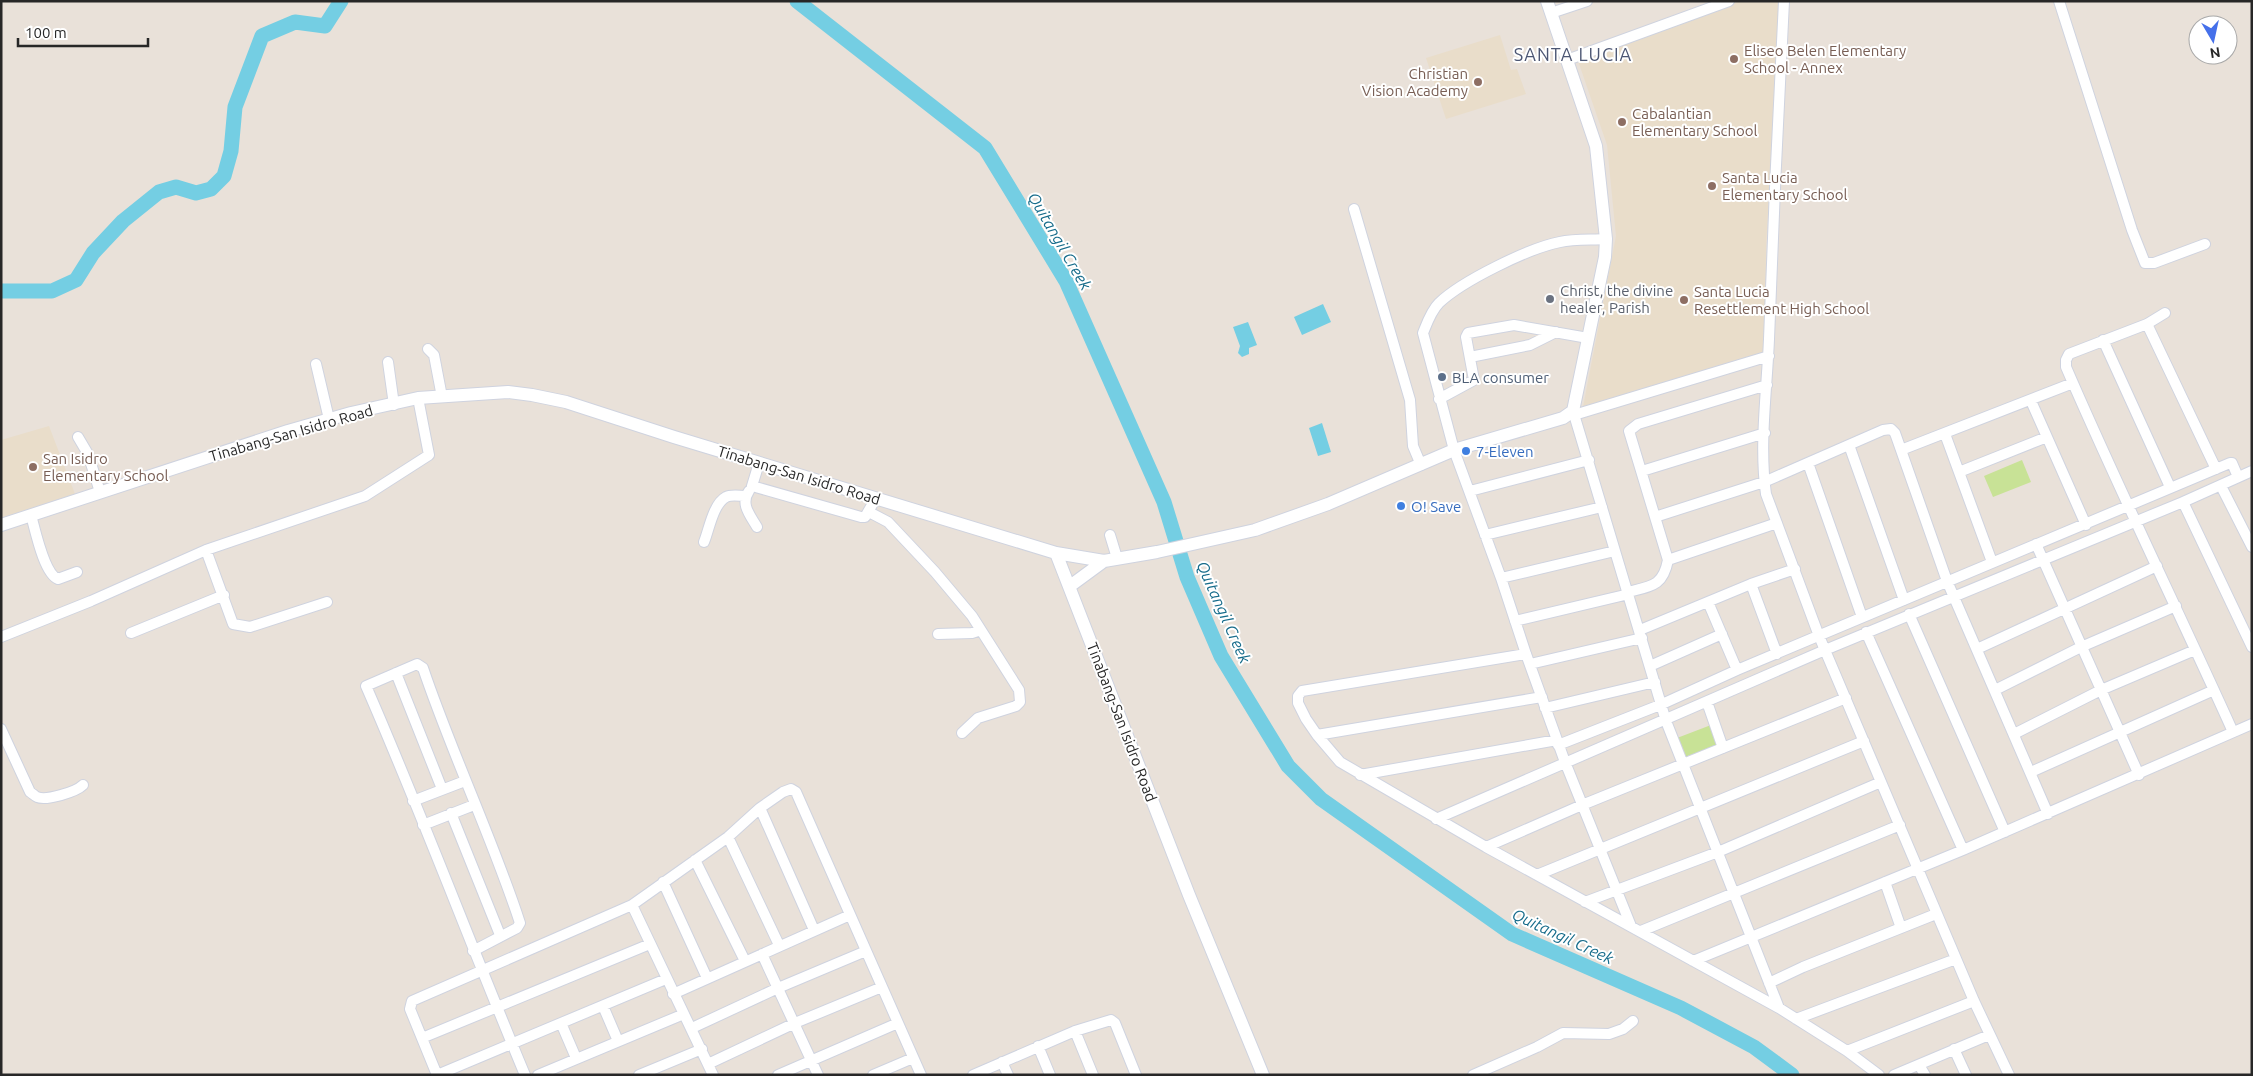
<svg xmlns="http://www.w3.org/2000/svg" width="2253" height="1076" font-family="Ubuntu,sans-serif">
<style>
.education{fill:#e9ddca}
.pitch{fill:#c8e296}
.water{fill:#74cee3}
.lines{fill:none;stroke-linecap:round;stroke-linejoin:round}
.river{stroke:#74cee3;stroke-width:15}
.minor-casing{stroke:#cfd3df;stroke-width:12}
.tertiary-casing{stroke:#cfd3df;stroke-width:14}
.minor{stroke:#fff;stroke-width:10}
.tertiary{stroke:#fff;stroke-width:12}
.education-dot{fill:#8d6e63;stroke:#fff;stroke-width:2}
.worship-dot{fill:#6b7280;stroke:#fff;stroke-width:2}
.service-dot{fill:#5c6f8a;stroke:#fff;stroke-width:2}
.shop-dot{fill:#3f7fe0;stroke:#fff;stroke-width:2}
.labels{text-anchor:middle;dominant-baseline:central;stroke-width:4;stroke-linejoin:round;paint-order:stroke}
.education-label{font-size:15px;fill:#785e54;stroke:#fff;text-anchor:start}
.worship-label{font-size:15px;fill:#5b616d;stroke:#fff;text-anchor:start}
.service-label{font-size:15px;fill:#4e5e75;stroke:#fff;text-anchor:start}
.street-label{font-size:15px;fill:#272727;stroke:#fff}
.shop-label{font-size:15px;fill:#366cbe;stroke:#fff;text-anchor:start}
.water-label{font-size:16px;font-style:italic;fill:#176c8b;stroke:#fff}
.quarter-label{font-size:18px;letter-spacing:1px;fill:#4c5673;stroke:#fff}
</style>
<rect width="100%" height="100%" fill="#e9e1d9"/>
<path class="education" d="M 1741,1 L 1780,1 L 1766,247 L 1765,354 L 1583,407 L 1616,236 L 1607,145 L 1577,58 Z
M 1500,35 L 1511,70 L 1517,69 L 1526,94 L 1446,119 L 1426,58 Z
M 49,426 L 75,494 L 1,518 L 1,440 Z"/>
<path class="pitch" d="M 2022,460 L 2031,482 L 1993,497 L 1984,476 Z
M 1711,725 L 1718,745 L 1685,757 L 1677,738 Z"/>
<path class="water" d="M 1323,304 L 1331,322 L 1302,335 L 1294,317 Z
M 1248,322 L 1257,345 L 1249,348 L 1249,354 L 1242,357 L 1238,353 L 1240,346 L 1233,327 Z
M 1322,423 L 1331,452 L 1318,456 L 1309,428 Z"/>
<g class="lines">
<path class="river" d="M 797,1 L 985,148 L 1066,281 L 1164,502 L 1187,577 L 1221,656 L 1288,766 L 1321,799 L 1512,934 L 1681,1008 L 1754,1047 L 1792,1075
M 1,291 L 52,291 L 76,280 L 93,253 L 123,221 L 159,192 L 176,187 L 196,193 L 211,189 L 224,176 L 231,151 L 235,107 L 262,36 L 295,22 L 325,26 L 341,1"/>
<defs>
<path id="minor" d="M 1784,1 C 1778,114 1773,226 1769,339 C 1767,389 1759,445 1766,494 L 1819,636 L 1974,1001 L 2009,1075
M 2059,1 L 2132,230 L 2145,263 L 2154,263 L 2205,244
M 1551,13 L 1587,1
M 1567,60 L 1729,1
M 1354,209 L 1410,400 L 1413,446 L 1421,465
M 1606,239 C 1591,240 1574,239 1560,242 C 1529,248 1462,281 1439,303 C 1431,311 1427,323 1423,333 L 1454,450 L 1501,578 L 1526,654 L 1565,762 L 1631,926
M 2165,313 L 2147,324 L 2069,354 L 2066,360 L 2066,367 C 2119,490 2178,610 2233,732
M 2147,324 L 2216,469
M 2103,340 L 2170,487
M 428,349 L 434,355 L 442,397
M 1470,357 L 1530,345 L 1556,332
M 388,362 L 394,405
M 316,364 L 329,419
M 1767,385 L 1638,424 L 1629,431 L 1668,560 L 1777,523
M 1439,399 L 1474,380 L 1466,337 L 1468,333 L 1514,325 L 1588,338
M 2031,401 L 2086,525
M 1573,411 L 1666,721 L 1779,1008
M 1574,415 L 1769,356
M 1945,434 L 1992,562
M 78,437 L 88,454 L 100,492
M 1849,445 L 1904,600
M 1901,450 L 2073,383
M 759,463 L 752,486 L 861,517 L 865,517 L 876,498
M 1808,463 L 1862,617
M 1642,471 L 1765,433
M 1959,472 L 2047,437
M 2221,486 L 2252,547
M 749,491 C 740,504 750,515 757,527
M 1470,491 L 1589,460
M 2183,502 L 2252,647
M 869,512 L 888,522 L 935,572 L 972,616 L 1019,690 L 1020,702 L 1016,706 L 978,718 L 962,733
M 31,515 C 35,529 44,574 58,579 L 77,572
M 1655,517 L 1764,482 L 1883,430 L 1891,429 L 1895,433 L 1901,450 L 1947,581 L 2048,814
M 1110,535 L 1117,558
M 1485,535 L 1602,507
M 704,542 C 709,530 713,504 726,497 C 731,494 740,496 746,496
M 2036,544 L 2139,775
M 206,550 L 233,624 L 250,627 L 327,602
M 1501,578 L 1615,551
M 1751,584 L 1777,654
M 1628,592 C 1652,586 1663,586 1668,560
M 1708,602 L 1737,670
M 1909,614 L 2005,832
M 1515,621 L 1629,594
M 1640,630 L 1751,584 L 1795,569
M 1866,632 L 1963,850
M 131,633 L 224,595
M 938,634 L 972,633 L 981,630
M 1,637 L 91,601 L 206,550 L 365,496 L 429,455 L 418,398
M 1977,649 L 2157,566
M 1526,654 L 1302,691 L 1298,696 L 1298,703 L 1306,719 L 1317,735 L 1340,762 L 1486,847 L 1779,1008 L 1847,1051 L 1879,1075
M 1530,664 L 1642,638
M 1650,666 L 1722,634
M 396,673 L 442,789
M 1995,690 L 2081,647 L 2176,606
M 1707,702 L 1723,748
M 1545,708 L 1655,682
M 1,729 L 30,792 C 32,793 36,797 37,797 C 46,801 76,792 83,785
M 2014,734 L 2101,690 L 2195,650
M 1317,735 L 1542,697
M 1558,745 L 1660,705 L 1737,670 L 2230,463 L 2232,463 L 2238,477
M 2031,772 L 2214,690
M 1360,775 L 1557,740
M 413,801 L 465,781
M 760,808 L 814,930
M 451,813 L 500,935
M 1436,819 L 1825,650 L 2183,502 L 2252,471
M 423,825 L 474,805
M 728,837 L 779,945
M 1486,847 L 1582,805 L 1846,698
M 695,860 L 745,961
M 1537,875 L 1864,741
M 663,882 L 707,978
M 1885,882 L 1901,928
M 1585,902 L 1718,852 L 1881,782
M 632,905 L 713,1075
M 1641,931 L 1900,825
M 473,951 L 517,928 L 520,923 C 492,837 452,754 423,668 L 417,664 L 366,686 C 422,814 471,946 525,1075
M 762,954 L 818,1075
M 1693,961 L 1963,850 L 2252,724
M 1769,983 L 1803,967 L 1936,914
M 673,994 L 850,915
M 603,1006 L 618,1041
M 1796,1019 L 1956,959
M 561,1023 L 576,1058
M 692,1028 L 778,988 L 866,951
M 1075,1031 L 1093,1075
M 422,1038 L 650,944
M 1038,1046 L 1050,1075
M 1954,1049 L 1966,1075
M 1847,1051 L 1974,1001
M 1002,1062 L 1008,1075
M 708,1064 L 795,1023 L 882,987
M 1919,1065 L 1925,1075
M 437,1075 L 410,1009 L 412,1001 L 632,905 L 728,837 L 760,808 L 783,792 L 791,789 L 796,792 L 921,1075
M 437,1075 L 666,979
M 538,1075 L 684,1014
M 639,1075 L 702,1049
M 778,1075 L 898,1023
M 873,1075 L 913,1058
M 973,1075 L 1075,1031 L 1111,1020 L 1115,1023 L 1136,1075
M 1473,1075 L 1537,1047 L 1563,1033 L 1609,1034 L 1623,1029 L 1633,1021
M 1894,1075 L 1989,1035"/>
<path id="tertiary" d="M 1,525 L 288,431 L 351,413 L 418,398 L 508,392 L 532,395 L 566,402 L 674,437 L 1056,553 L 1189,895 L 1263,1075
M 1056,553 L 1104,561 L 1157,552 L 1255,530 L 1328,504 L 1454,450 L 1563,418 L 1573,411 L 1605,257 L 1606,239 L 1596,146 L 1547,1
M 1070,586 L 1104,561"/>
</defs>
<use href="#minor" class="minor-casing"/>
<use href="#tertiary" class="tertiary-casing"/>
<use href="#minor" class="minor"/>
<use href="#tertiary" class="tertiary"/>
</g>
<g class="education-dot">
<circle cx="1734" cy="59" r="5"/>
<circle cx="1478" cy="82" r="5"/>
<circle cx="1622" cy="122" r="5"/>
<circle cx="1712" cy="186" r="5"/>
<circle cx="1684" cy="300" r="5"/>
<circle cx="33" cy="467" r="5"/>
</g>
<circle class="worship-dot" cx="1550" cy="299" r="5"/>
<circle class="service-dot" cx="1442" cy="377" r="5"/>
<g class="shop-dot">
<circle cx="1466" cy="451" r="5"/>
<circle cx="1401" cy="506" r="5"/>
</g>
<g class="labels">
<g class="education-label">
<text x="1744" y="50">Eliseo Belen Elementary<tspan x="1744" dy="17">School - Annex</tspan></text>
<text x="1468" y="73" text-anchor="end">Christian<tspan x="1468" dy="17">Vision Academy</tspan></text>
<text x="1632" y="113">Cabalantian<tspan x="1632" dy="17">Elementary School</tspan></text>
<text x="1722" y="177">Santa Lucia<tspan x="1722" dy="17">Elementary School</tspan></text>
<text x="1694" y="291">Santa Lucia<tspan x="1694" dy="17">Resettlement High School</tspan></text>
<text x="43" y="458">San Isidro<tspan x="43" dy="17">Elementary School</tspan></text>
</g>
<g class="worship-label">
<text x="1560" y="290">Christ, the divine<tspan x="1560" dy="17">healer, Parish</tspan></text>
</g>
<g class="service-label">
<text x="1452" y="377">BLA consumer</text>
</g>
<g class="street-label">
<text transform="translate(291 433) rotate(-16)">Tinabang-San Isidro Road</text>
<text transform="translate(799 475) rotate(17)">Tinabang-San Isidro Road</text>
<text transform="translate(1122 722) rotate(69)">Tinabang-San Isidro Road</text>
</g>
<g class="shop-label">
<text x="1476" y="451">7-Eleven</text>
<text x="1411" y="506">O! Save</text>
</g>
<g class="water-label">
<text transform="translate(1060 241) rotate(60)">Quitangil Creek</text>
<text transform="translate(1224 612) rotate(66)">Quitangil Creek</text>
<text transform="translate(1563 936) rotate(25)">Quitangil Creek</text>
</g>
<g class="quarter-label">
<text x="1573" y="54">SANTA LUCIA</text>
</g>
</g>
<rect width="2253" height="1076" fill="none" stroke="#272727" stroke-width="5"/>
<g transform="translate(2213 40) rotate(171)"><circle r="24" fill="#ffffff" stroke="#a9a9a9"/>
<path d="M0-4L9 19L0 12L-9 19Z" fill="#4570ea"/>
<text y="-8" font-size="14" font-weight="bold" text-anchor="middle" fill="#272727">N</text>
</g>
<path d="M18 38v8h130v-8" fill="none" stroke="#272727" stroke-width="2.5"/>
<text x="25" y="38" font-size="15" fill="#272727" stroke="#ffffff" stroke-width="4" paint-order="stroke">100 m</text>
</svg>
